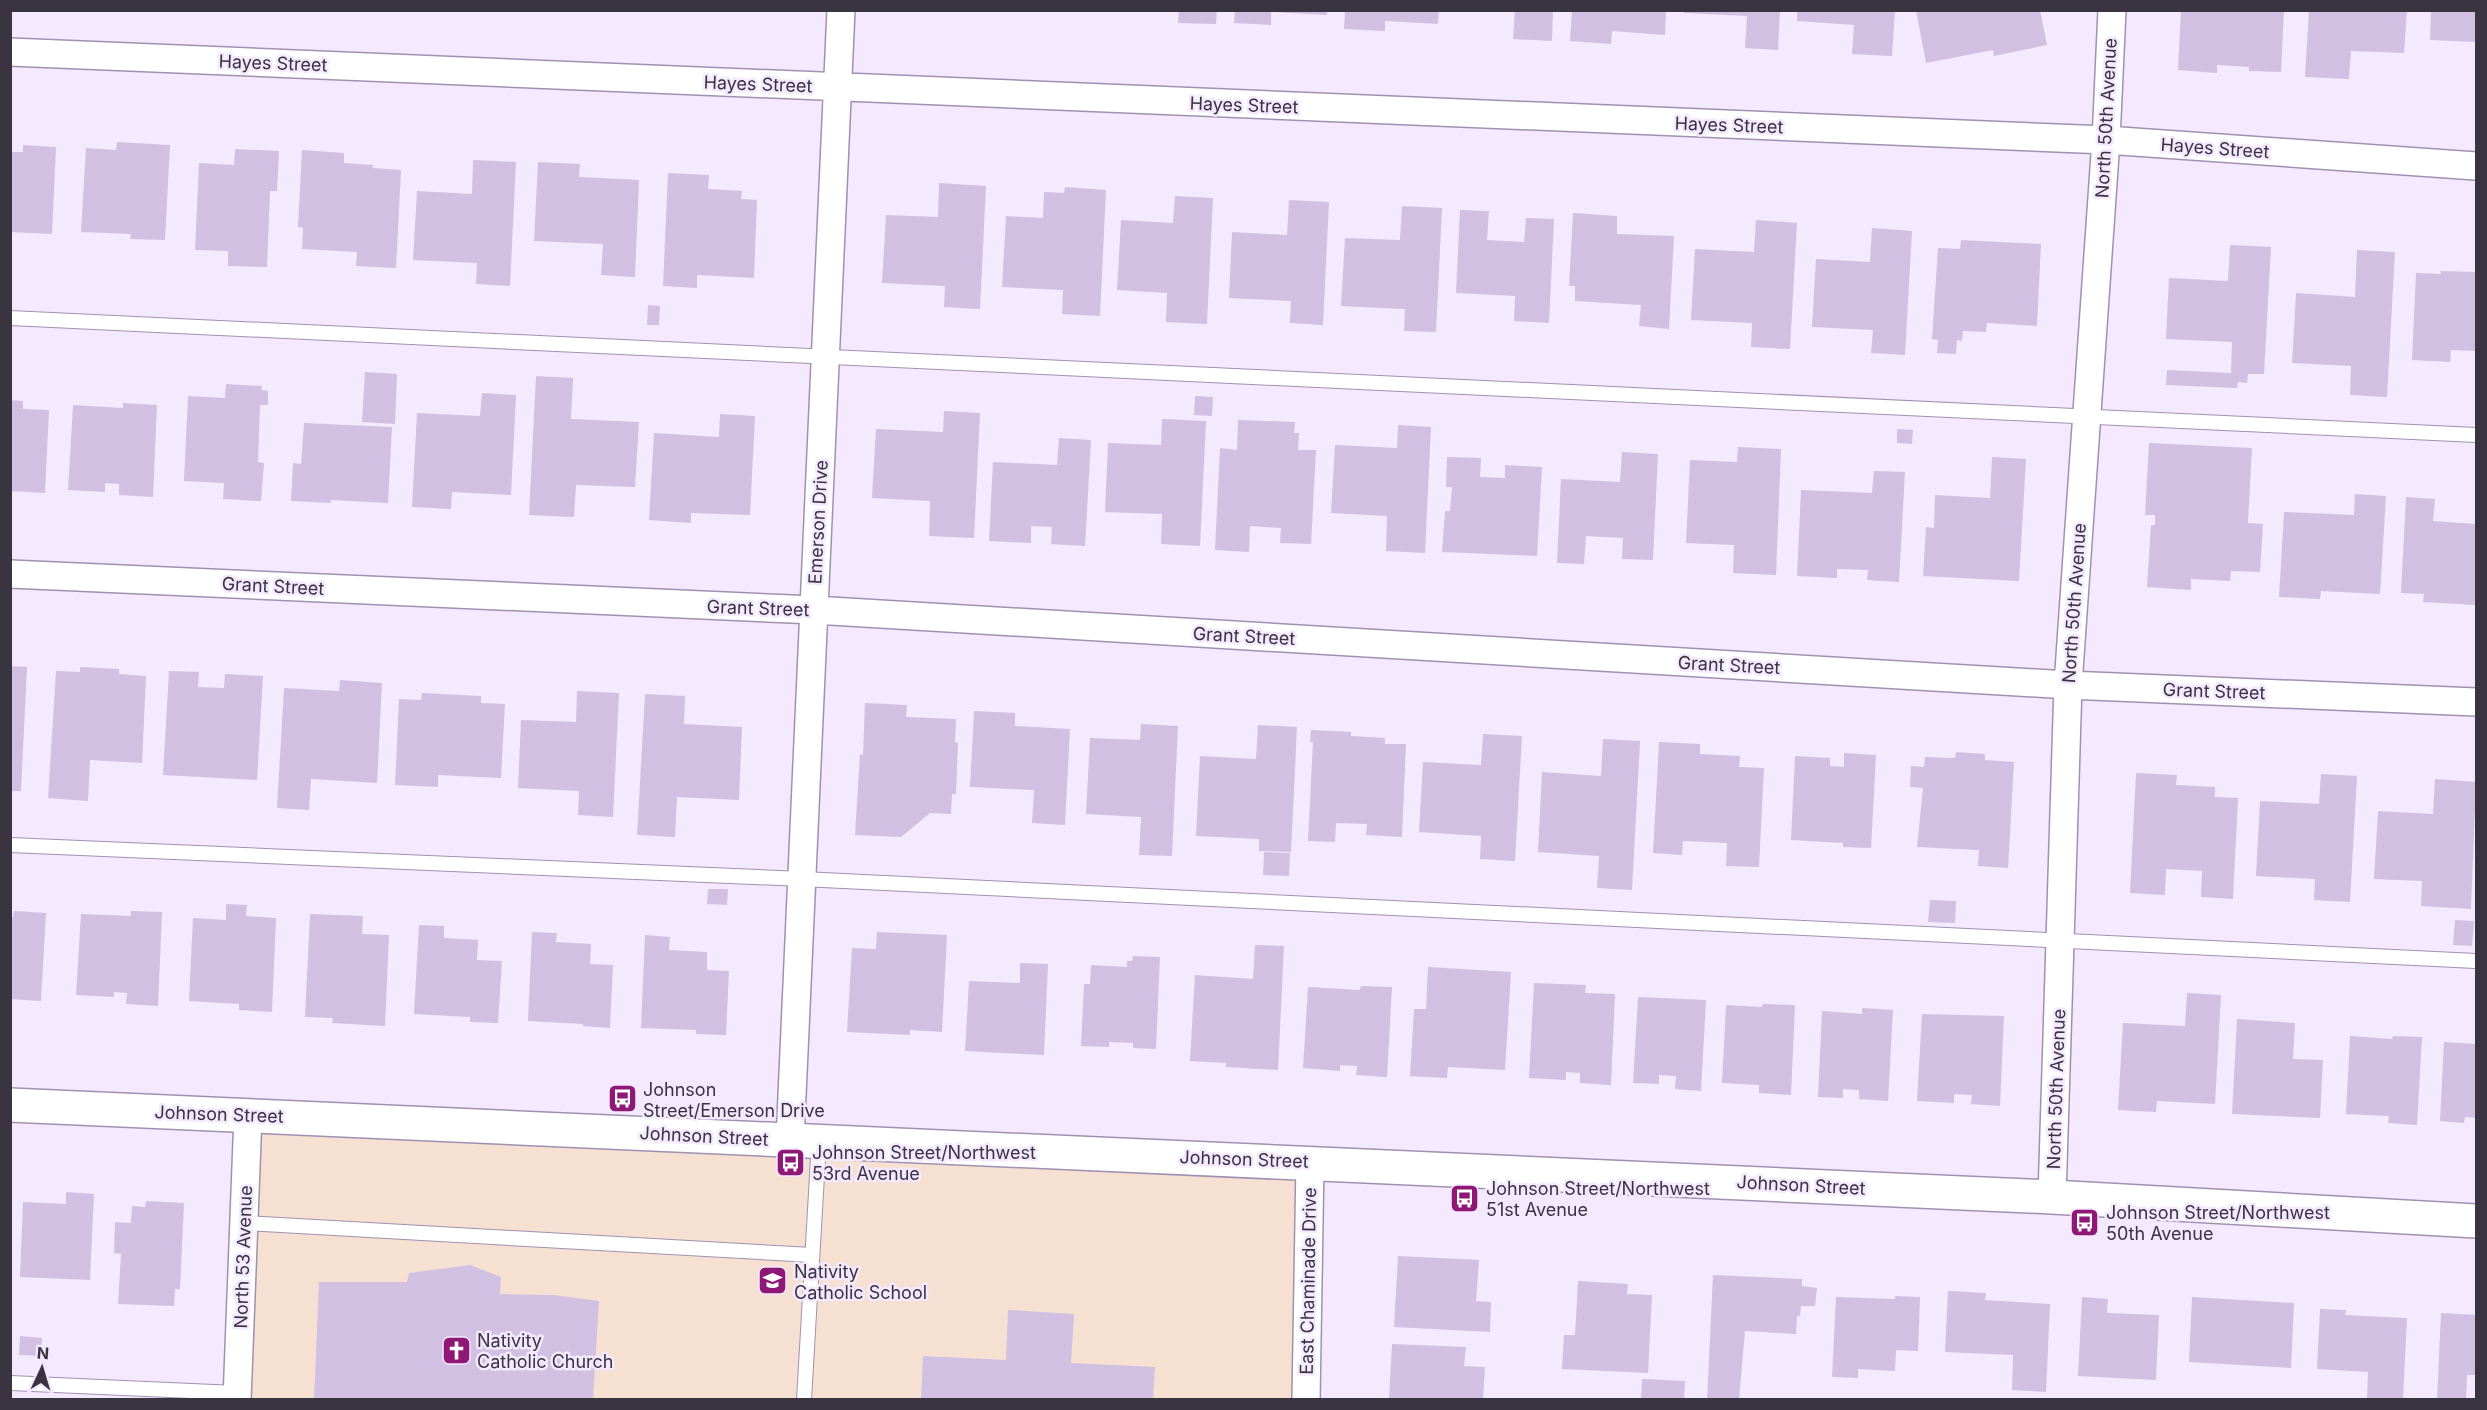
<svg xmlns="http://www.w3.org/2000/svg" width="2487" height="1410" font-family="Inter,sans-serif">
<style>
.education{fill:#f5e0d2}
.building{fill:#d1c0e2}
.lines{fill:none;stroke-linecap:round;stroke-linejoin:round}
.lane-casing{stroke:#a191b1;stroke-width:16}
.street-casing{stroke:#a191b1;stroke-width:30}
.secondary-casing{stroke:#a191b1;stroke-width:36}
.lane{stroke:#fff;stroke-width:14}
.street{stroke:#fff;stroke-width:27}
.secondary{stroke:#fff;stroke-width:33}
.labels{text-anchor:middle;dominant-baseline:central;stroke-width:5;stroke-linejoin:round;paint-order:stroke}
.street-label{font-size:18px;fill:#3a3340;stroke:#f4e9fe}
.poi-label{font-size:18px;fill:#3a3340;stroke:#f4e9fe;text-anchor:start}
</style>
<rect width="100%" height="100%" fill="#f4e9fe"/>
<path class="education" d="M 248,1115 L 1310,1162 L 1302,1399 L 236,1400 Z"/>
<path class="building" d="M 1179,10 L 1217,10 L 1216,24 L 1178,23 Z
M 1235,10 L 1271,10 L 1271,25 L 1234,23 Z
M 1273,10 L 1327,10 L 1327,15 L 1273,12 Z
M 1345,10 L 1439,10 L 1438,24 L 1385,21 L 1385,31 L 1344,29 Z
M 1515,10 L 1553,10 L 1552,41 L 1513,39 Z
M 1572,10 L 1666,10 L 1665,35 L 1612,31 L 1611,44 L 1570,41 Z
M 1684,10 L 1780,10 L 1778,50 L 1745,48 L 1747,16 L 1684,13 Z
M 1797,10 L 1895,10 L 1892,56 L 1852,54 L 1854,25 L 1797,21 Z
M 1916,10 L 2040,10 L 2047,45 L 1994,56 L 1993,50 L 1926,63 Z
M 2181,10 L 2284,10 L 2281,72 L 2249,71 L 2249,67 L 2217,65 L 2217,73 L 2178,70 Z
M 2309,10 L 2407,10 L 2404,53 L 2351,51 L 2349,79 L 2305,77 Z
M 2431,10 L 2476,10 L 2476,42 L 2430,40 Z
M 117,142 L 170,145 L 165,240 L 130,239 L 131,234 L 81,232 L 86,148 L 116,150 Z
M 23,145 L 56,147 L 52,234 L 10,232 L 10,152 L 23,152 Z
M 235,149 L 279,151 L 277,191 L 270,191 L 267,267 L 228,266 L 228,251 L 195,250 L 199,163 L 234,165 Z
M 302,150 L 344,153 L 344,163 L 373,165 L 373,168 L 401,170 L 396,268 L 356,266 L 357,252 L 302,249 L 303,228 L 298,227 Z
M 473,160 L 516,162 L 510,286 L 476,284 L 477,263 L 413,260 L 417,191 L 472,194 Z
M 538,162 L 580,164 L 579,177 L 639,180 L 635,277 L 601,275 L 603,244 L 534,241 Z
M 668,173 L 709,175 L 708,189 L 742,191 L 741,199 L 757,200 L 754,278 L 697,275 L 697,288 L 663,286 Z
M 939,183 L 986,186 L 980,309 L 944,307 L 945,286 L 882,283 L 886,215 L 938,217 Z
M 1065,187 L 1106,190 L 1100,316 L 1062,314 L 1063,290 L 1002,287 L 1006,216 L 1043,218 L 1044,192 L 1064,193 Z
M 1175,196 L 1213,198 L 1207,324 L 1166,322 L 1167,293 L 1117,290 L 1121,220 L 1173,223 Z
M 1289,200 L 1329,202 L 1323,325 L 1290,323 L 1291,301 L 1229,298 L 1232,232 L 1287,235 Z
M 1402,206 L 1442,208 L 1436,332 L 1404,331 L 1405,309 L 1341,306 L 1345,238 L 1400,240 Z
M 1460,210 L 1489,211 L 1487,240 L 1524,242 L 1526,218 L 1554,219 L 1549,323 L 1514,321 L 1515,296 L 1456,293 Z
M 1573,213 L 1617,216 L 1617,234 L 1674,236 L 1669,329 L 1639,326 L 1641,305 L 1575,301 L 1575,286 L 1569,286 Z
M 1756,220 L 1797,223 L 1790,349 L 1751,347 L 1752,323 L 1691,320 L 1695,249 L 1754,252 Z
M 1872,228 L 1912,231 L 1905,355 L 1871,353 L 1873,330 L 1812,327 L 1816,259 L 1870,262 Z
M 1961,240 L 2041,244 L 2037,326 L 1987,323 L 1986,332 L 1963,331 L 1962,341 L 1957,340 L 1956,354 L 1937,353 L 1938,340 L 1932,339 L 1938,248 L 1960,249 Z
M 2230,245 L 2271,247 L 2264,374 L 2248,374 L 2247,383 L 2238,382 L 2237,388 L 2166,385 L 2167,370 L 2231,373 L 2232,342 L 2166,339 L 2169,278 L 2228,281 Z
M 2357,250 L 2395,252 L 2387,397 L 2350,395 L 2351,366 L 2292,363 L 2296,293 L 2355,297 Z
M 2440,271 L 2476,272 L 2476,351 L 2451,350 L 2450,362 L 2412,360 L 2416,273 L 2441,274 Z
M 648,305 L 660,306 L 659,325 L 647,325 Z
M 365,372 L 397,374 L 395,424 L 362,422 Z
M 536,376 L 573,378 L 571,419 L 639,422 L 635,487 L 576,485 L 574,517 L 529,515 Z
M 226,384 L 262,386 L 261,390 L 268,391 L 268,405 L 260,405 L 258,462 L 264,463 L 261,501 L 223,499 L 224,483 L 184,481 L 188,396 L 225,398 Z
M 482,393 L 516,395 L 511,495 L 452,492 L 451,509 L 412,507 L 417,413 L 480,416 Z
M 1195,396 L 1213,397 L 1212,416 L 1194,415 Z
M 10,400 L 23,401 L 23,409 L 49,410 L 45,493 L 10,491 Z
M 123,403 L 157,405 L 153,497 L 119,495 L 119,484 L 105,483 L 105,492 L 68,490 L 73,405 L 123,408 Z
M 944,411 L 980,413 L 974,538 L 929,536 L 930,501 L 872,498 L 876,429 L 943,432 Z
M 720,414 L 755,416 L 750,515 L 691,513 L 691,523 L 649,520 L 654,433 L 719,437 Z
M 1162,419 L 1206,421 L 1200,546 L 1161,544 L 1162,514 L 1105,512 L 1108,443 L 1161,445 Z
M 1238,420 L 1295,422 L 1294,433 L 1299,433 L 1298,450 L 1316,450 L 1311,544 L 1280,543 L 1281,528 L 1250,526 L 1249,552 L 1215,550 L 1220,448 L 1237,450 Z
M 304,423 L 392,427 L 388,503 L 331,500 L 331,503 L 291,501 L 293,463 L 301,464 Z
M 1398,425 L 1431,427 L 1425,553 L 1386,551 L 1387,516 L 1331,513 L 1335,445 L 1397,448 Z
M 1897,429 L 1913,430 L 1912,444 L 1897,443 Z
M 1059,438 L 1091,440 L 1085,546 L 1051,544 L 1052,527 L 1031,526 L 1031,543 L 989,541 L 993,462 L 1057,465 Z
M 2149,443 L 2252,448 L 2248,523 L 2263,524 L 2260,572 L 2231,571 L 2230,581 L 2191,579 L 2191,590 L 2147,587 L 2151,525 L 2155,525 L 2155,515 L 2145,515 Z
M 1738,447 L 1781,449 L 1776,575 L 1733,573 L 1734,545 L 1686,543 L 1690,460 L 1737,462 Z
M 1622,452 L 1658,454 L 1653,560 L 1622,559 L 1623,538 L 1586,536 L 1584,564 L 1557,563 L 1561,479 L 1620,482 Z
M 1447,457 L 1481,458 L 1480,477 L 1505,478 L 1505,465 L 1542,467 L 1537,556 L 1442,552 L 1445,511 L 1450,511 L 1452,487 L 1446,487 Z
M 1992,457 L 2026,459 L 2019,581 L 1923,576 L 1926,527 L 1934,528 L 1935,495 L 1990,498 Z
M 1874,471 L 1905,472 L 1899,582 L 1867,580 L 1868,570 L 1837,569 L 1837,578 L 1797,576 L 1801,490 L 1872,493 Z
M 2355,494 L 2386,496 L 2380,594 L 2321,591 L 2320,599 L 2279,597 L 2284,512 L 2354,515 Z
M 2406,497 L 2435,499 L 2433,521 L 2476,524 L 2476,605 L 2423,602 L 2424,594 L 2401,593 Z
M 10,666 L 27,667 L 21,791 L 10,791 Z
M 80,667 L 119,669 L 119,674 L 146,676 L 142,763 L 90,760 L 88,801 L 48,798 L 56,671 L 80,672 Z
M 169,671 L 199,672 L 198,687 L 224,688 L 225,674 L 263,676 L 257,780 L 163,775 Z
M 340,680 L 382,683 L 377,783 L 311,779 L 309,810 L 277,808 L 284,688 L 339,691 Z
M 577,691 L 619,693 L 613,817 L 578,815 L 579,791 L 518,788 L 521,720 L 576,722 Z
M 422,693 L 481,696 L 481,703 L 505,704 L 501,778 L 438,775 L 438,787 L 395,785 L 399,699 L 421,700 Z
M 645,694 L 685,696 L 684,724 L 742,727 L 739,800 L 677,797 L 675,837 L 637,835 Z
M 865,703 L 907,705 L 906,717 L 956,719 L 955,742 L 958,743 L 956,794 L 952,794 L 951,814 L 930,813 L 901,837 L 855,835 L 860,754 L 863,755 Z
M 974,711 L 1015,713 L 1015,726 L 1070,729 L 1065,825 L 1032,823 L 1034,790 L 970,787 Z
M 1141,724 L 1178,726 L 1172,856 L 1139,855 L 1141,817 L 1086,814 L 1090,738 L 1140,740 Z
M 1258,725 L 1297,727 L 1291,852 L 1259,851 L 1259,839 L 1196,836 L 1200,756 L 1256,759 Z
M 1311,730 L 1351,732 L 1351,736 L 1385,738 L 1385,744 L 1406,744 L 1402,837 L 1366,835 L 1367,824 L 1336,823 L 1335,842 L 1308,841 L 1313,742 L 1310,742 Z
M 1483,734 L 1522,736 L 1515,861 L 1480,859 L 1481,836 L 1419,832 L 1423,762 L 1481,765 Z
M 1603,739 L 1640,741 L 1632,890 L 1597,888 L 1599,856 L 1538,852 L 1542,772 L 1601,776 Z
M 1659,742 L 1700,744 L 1700,754 L 1740,756 L 1739,767 L 1764,768 L 1759,867 L 1726,866 L 1727,843 L 1683,841 L 1682,855 L 1653,853 Z
M 1956,752 L 1985,754 L 1985,760 L 2014,762 L 2008,868 L 1978,866 L 1979,850 L 1917,847 L 1923,788 L 1910,787 L 1911,766 L 1924,767 L 1925,757 L 1955,758 Z
M 1844,753 L 1876,755 L 1871,848 L 1843,847 L 1843,843 L 1791,840 L 1795,756 L 1830,758 L 1830,766 L 1844,767 Z
M 2136,773 L 2177,775 L 2176,785 L 2215,787 L 2215,797 L 2238,798 L 2233,899 L 2201,897 L 2202,871 L 2166,869 L 2165,895 L 2130,893 Z
M 2321,774 L 2357,776 L 2350,902 L 2314,900 L 2315,879 L 2256,876 L 2260,801 L 2319,804 Z
M 2435,779 L 2476,782 L 2471,909 L 2421,906 L 2422,881 L 2374,879 L 2378,811 L 2433,814 Z
M 1264,852 L 1290,853 L 1289,876 L 1263,875 Z
M 708,889 L 728,889 L 727,905 L 707,904 Z
M 1930,900 L 1956,901 L 1955,923 L 1928,922 Z
M 226,904 L 247,905 L 246,916 L 276,918 L 272,1012 L 239,1010 L 239,1004 L 189,1001 L 193,918 L 226,920 Z
M 14,911 L 46,913 L 41,1001 L 10,999 L 10,916 L 13,917 Z
M 131,911 L 162,912 L 158,1006 L 126,1004 L 127,993 L 114,992 L 114,997 L 76,995 L 81,914 L 131,916 Z
M 310,914 L 363,916 L 362,934 L 389,935 L 385,1026 L 332,1023 L 333,1018 L 305,1017 Z
M 2455,920 L 2474,921 L 2472,946 L 2453,945 Z
M 419,925 L 444,926 L 444,938 L 478,940 L 477,960 L 502,961 L 498,1023 L 470,1022 L 470,1017 L 414,1014 Z
M 532,932 L 557,933 L 556,942 L 591,944 L 590,964 L 613,965 L 610,1028 L 583,1026 L 583,1024 L 528,1021 Z
M 877,932 L 947,935 L 942,1032 L 910,1030 L 910,1035 L 847,1032 L 852,948 L 876,949 Z
M 645,935 L 670,937 L 669,950 L 707,952 L 707,970 L 729,971 L 726,1035 L 696,1034 L 696,1030 L 641,1028 Z
M 1255,945 L 1284,946 L 1278,1070 L 1226,1067 L 1226,1063 L 1190,1061 L 1195,975 L 1253,979 Z
M 1133,956 L 1160,957 L 1156,1049 L 1133,1048 L 1133,1043 L 1109,1042 L 1109,1047 L 1081,1046 L 1084,984 L 1090,984 L 1091,965 L 1127,967 L 1127,961 L 1132,961 Z
M 1020,963 L 1048,964 L 1044,1055 L 965,1051 L 969,981 L 1020,983 Z
M 1428,967 L 1511,972 L 1505,1070 L 1448,1067 L 1447,1078 L 1410,1076 L 1414,1009 L 1426,1009 Z
M 1534,983 L 1586,985 L 1585,993 L 1615,994 L 1611,1085 L 1580,1083 L 1580,1073 L 1566,1072 L 1566,1080 L 1529,1078 Z
M 1361,986 L 1392,987 L 1387,1077 L 1356,1075 L 1357,1066 L 1340,1065 L 1340,1071 L 1303,1068 L 1308,987 L 1360,990 Z
M 2187,993 L 2221,995 L 2215,1104 L 2157,1101 L 2156,1112 L 2118,1110 L 2123,1023 L 2185,1026 Z
M 1638,997 L 1706,1000 L 1701,1091 L 1675,1089 L 1676,1076 L 1659,1075 L 1659,1084 L 1633,1083 Z
M 1763,1004 L 1795,1005 L 1791,1095 L 1759,1093 L 1759,1085 L 1722,1083 L 1726,1005 L 1762,1007 Z
M 1862,1008 L 1893,1010 L 1888,1101 L 1859,1099 L 1859,1090 L 1843,1089 L 1843,1098 L 1818,1097 L 1822,1011 L 1862,1014 Z
M 1922,1014 L 2004,1016 L 2000,1106 L 1971,1104 L 1972,1095 L 1954,1094 L 1954,1103 L 1917,1101 Z
M 2237,1019 L 2295,1023 L 2293,1059 L 2323,1060 L 2320,1118 L 2232,1114 Z
M 2350,1036 L 2392,1039 L 2393,1036 L 2422,1037 L 2417,1125 L 2388,1123 L 2389,1116 L 2346,1114 Z
M 2444,1042 L 2476,1044 L 2476,1118 L 2465,1117 L 2464,1123 L 2440,1121 Z
M 66,1192 L 94,1194 L 90,1280 L 20,1277 L 23,1202 L 66,1204 Z
M 146,1201 L 184,1203 L 180,1289 L 175,1289 L 174,1306 L 118,1304 L 121,1254 L 114,1253 L 115,1222 L 131,1223 L 132,1206 L 145,1207 Z
M 1398,1256 L 1479,1260 L 1476,1301 L 1491,1302 L 1490,1332 L 1394,1327 Z
M 470,1265 L 501,1277 L 500,1294 L 554,1295 L 599,1301 L 593,1400 L 314,1400 L 319,1282 L 407,1282 L 409,1273 Z
M 1713,1275 L 1802,1279 L 1802,1286 L 1817,1288 L 1815,1306 L 1801,1306 L 1800,1316 L 1797,1316 L 1796,1334 L 1745,1331 L 1739,1400 L 1707,1400 Z
M 1578,1281 L 1628,1284 L 1627,1294 L 1652,1295 L 1648,1373 L 1562,1369 L 1564,1335 L 1575,1335 Z
M 1948,1291 L 1986,1293 L 1985,1300 L 2050,1304 L 2046,1392 L 2012,1390 L 2013,1355 L 1945,1352 Z
M 1895,1296 L 1920,1297 L 1918,1351 L 1896,1350 L 1895,1371 L 1858,1369 L 1858,1378 L 1832,1377 L 1836,1297 L 1895,1299 Z
M 2082,1297 L 2108,1299 L 2107,1313 L 2159,1315 L 2156,1380 L 2078,1376 Z
M 2192,1297 L 2294,1303 L 2291,1368 L 2189,1362 Z
M 2320,1309 L 2346,1310 L 2345,1315 L 2407,1318 L 2403,1400 L 2367,1400 L 2368,1372 L 2317,1369 Z
M 1008,1310 L 1074,1314 L 1071,1363 L 1155,1367 L 1153,1400 L 921,1400 L 923,1356 L 1006,1360 Z
M 2441,1313 L 2476,1315 L 2476,1375 L 2467,1375 L 2466,1400 L 2437,1399 Z
M 20,1336 L 42,1338 L 41,1356 L 19,1355 Z
M 1392,1344 L 1466,1347 L 1464,1366 L 1485,1367 L 1483,1400 L 1389,1400 Z
M 1642,1379 L 1685,1381 L 1684,1400 L 1641,1400 Z"/>
<g class="lines">
<defs>
<path id="lane" d="M 10,318 L 2476,435
M 10,845 L 802,879 L 2476,961
M 244,1223 L 812,1255
M 10,1383 L 237,1393
M 804,1400 L 819,1141"/>
<path id="street" d="M 10,52 L 2106,140 L 2476,166
M 10,574 L 814,610 L 2068,685 L 2476,702
M 790,1140 L 841,10
M 2052,1197 L 2068,685 L 2106,140 L 2112,10
M 237,1400 L 248,1115
M 1306,1400 L 1310,1162"/>
<path id="secondary" d="M 10,1105 L 2052,1197 L 2476,1221"/>
</defs>
<use href="#lane" class="lane-casing"/>
<use href="#street" class="street-casing"/>
<use href="#secondary" class="secondary-casing"/>
<use href="#lane" class="lane"/>
<use href="#street" class="street"/>
<use href="#secondary" class="secondary"/>
</g>
<defs>
<symbol id="bus-square" viewBox="-11 -11 22 22"><rect x="-9" y="-9" width="18" height="18" rx="4" fill="#8f1776" stroke="#f4e9fe"/><path d="M-5-6H5V4H4V6H2V4H-2V6H-4V4H-5ZM-3.5-4V0h7V-4ZM-3.5 1.2v1.5H-2V1.2ZM2 1.2v1.5H3.5V1.2Z" fill="#fff"/></symbol>
<symbol id="school-square" viewBox="-11 -11 22 22"><rect x="-9" y="-9" width="18" height="18" rx="4" fill="#8f1776" stroke="#f4e9fe"/><path d="M0-5L7-2L0 1L-7-2ZM-4 1L0 2.5L4 1V4Q0 6-4 4Z" fill="#fff"/></symbol>
<symbol id="church-square" viewBox="-11 -11 22 22"><rect x="-9" y="-9" width="18" height="18" rx="4" fill="#8f1776" stroke="#f4e9fe"/><path d="M-1.2-6h2.4v3.5h3.3v2.4h-3.3V6h-2.4V-.1h-3.3v-2.4h3.3Z" fill="#fff"/></symbol>
</defs>
<g fill-rule="evenodd">
<use href="#bus-square" x="606" y="1082" width="33" height="33"/>
<use href="#bus-square" x="774" y="1146" width="33" height="33"/>
<use href="#bus-square" x="1448" y="1182" width="33" height="33"/>
<use href="#bus-square" x="2068" y="1206" width="33" height="33"/>
<use href="#school-square" x="756" y="1264" width="33" height="33"/>
<use href="#church-square" x="440" y="1334" width="33" height="33"/>
</g>
<g class="labels">
<g class="street-label">
<text transform="translate(273 63) rotate(2)">Hayes Street</text>
<text transform="translate(758 84) rotate(2)">Hayes Street</text>
<text transform="translate(1244 105) rotate(2)">Hayes Street</text>
<text transform="translate(2106 118) rotate(-87)">North 50th Avenue</text>
<text transform="translate(1729 125) rotate(2)">Hayes Street</text>
<text transform="translate(2215 148) rotate(4)">Hayes Street</text>
<text transform="translate(818 522) rotate(-87)">Emerson Drive</text>
<text transform="translate(273 586) rotate(3)">Grant Street</text>
<text transform="translate(2074 603) rotate(-86)">North 50th Avenue</text>
<text transform="translate(758 608) rotate(2)">Grant Street</text>
<text transform="translate(1244 636) rotate(3)">Grant Street</text>
<text transform="translate(1729 665) rotate(3)">Grant Street</text>
<text transform="translate(2214 691) rotate(2)">Grant Street</text>
<text transform="translate(2056 1089) rotate(-88)">North 50th Avenue</text>
<text transform="translate(219 1114) rotate(2)">Johnson Street</text>
<text transform="translate(704 1136) rotate(3)">Johnson Street</text>
<text transform="translate(1244 1159) rotate(2)">Johnson Street</text>
<text transform="translate(1801 1185) rotate(3)">Johnson Street</text>
<text transform="translate(243 1257) rotate(-88)">North 53 Avenue</text>
<text transform="translate(1308 1281) rotate(-89)">East Chaminade Drive</text>
</g>
<g class="poi-label">
<text x="643" y="1089">Johnson<tspan x="643" dy="21">Street/Emerson Drive</tspan></text>
<text x="812" y="1152">Johnson Street/Northwest<tspan x="812" dy="21">53rd Avenue</tspan></text>
<text x="1486" y="1188">Johnson Street/Northwest<tspan x="1486" dy="21">51st Avenue</tspan></text>
<text x="2106" y="1212">Johnson Street/Northwest<tspan x="2106" dy="21">50th Avenue</tspan></text>
<text x="794" y="1271">Nativity<tspan x="794" dy="21">Catholic School</tspan></text>
<text x="477" y="1340">Nativity<tspan x="477" dy="21">Catholic Church</tspan></text>
</g>
</g>
<rect width="2487" height="1410" fill="none" stroke="#3a3340" stroke-width="24"/>
<g transform="translate(42 1368) rotate(4)" stroke="#f4e9fe" stroke-width="4.5" paint-order="stroke">
<path d="M0-4.5L10 22L0 15L-10 22Z" fill="#3a3340"/>
<text y="-9" font-size="16" font-weight="bold" text-anchor="middle" fill="#3a3340">N</text>
</g>
</svg>
